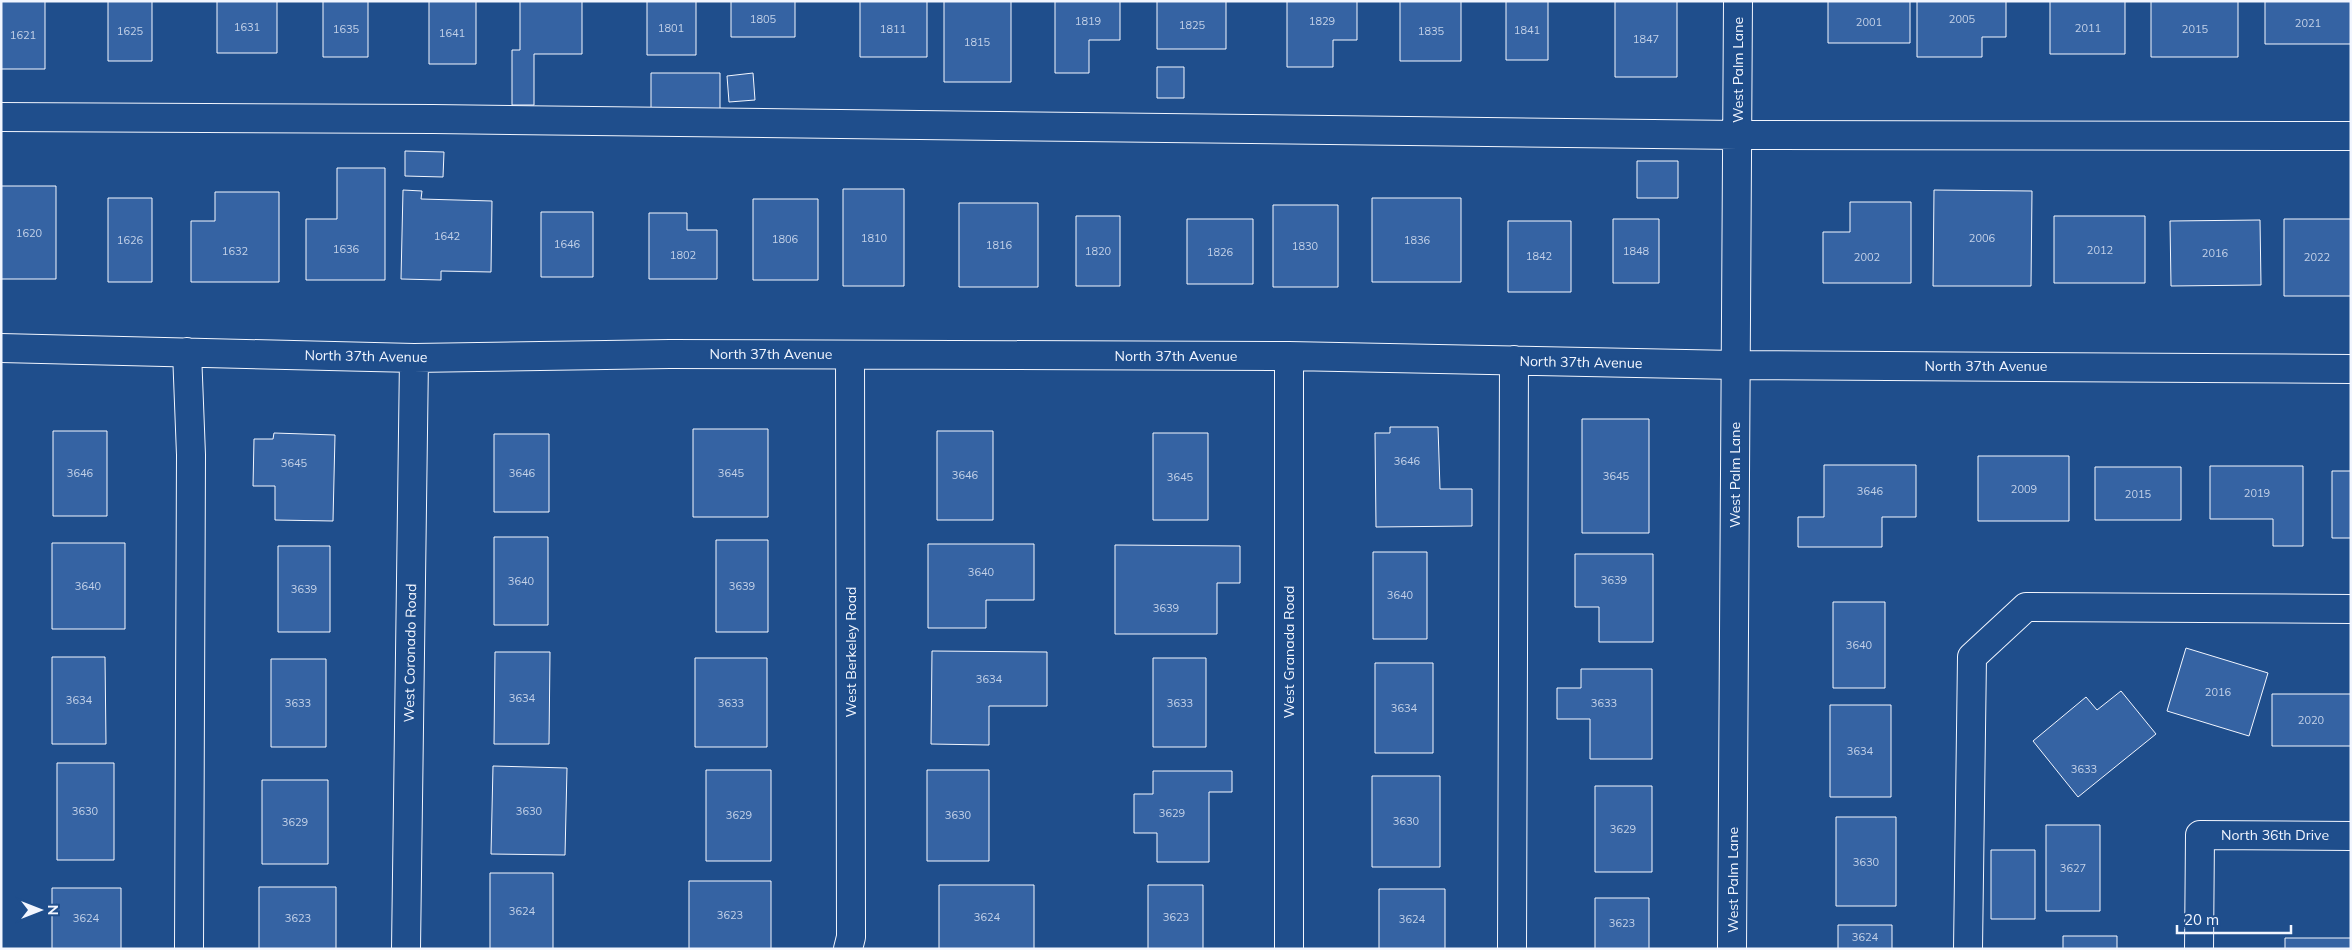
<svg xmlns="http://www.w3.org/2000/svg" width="2352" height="950" font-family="Mulish,sans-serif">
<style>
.building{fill:#3563a3;stroke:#f2f6ff}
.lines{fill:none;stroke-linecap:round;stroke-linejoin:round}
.minor-casing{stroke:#f2f6ff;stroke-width:30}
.minor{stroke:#1f4e8c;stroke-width:28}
.labels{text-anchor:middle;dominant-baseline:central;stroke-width:4;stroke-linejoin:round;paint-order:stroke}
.number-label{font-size:11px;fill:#c3d1e8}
.street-label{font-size:14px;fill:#f2f6ff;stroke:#1f4e8c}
</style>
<rect width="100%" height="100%" fill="#1f4e8c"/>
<path class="building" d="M 1,1 L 45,1 L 45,69 L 1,69 Z
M 108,1 L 152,1 L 152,61 L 108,61 Z
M 217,1 L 277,1 L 277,53 L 217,53 Z
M 323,1 L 368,1 L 368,57 L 323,57 Z
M 429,1 L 476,1 L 476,64 L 429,64 Z
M 520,1 L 582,1 L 582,54 L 534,54 L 534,105 L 512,105 L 512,50 L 520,50 Z
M 647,1 L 696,1 L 696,55 L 647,55 Z
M 731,1 L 795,1 L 795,37 L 731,37 Z
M 860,1 L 927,1 L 927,57 L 860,57 Z
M 944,1 L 1011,1 L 1011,82 L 944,82 Z
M 1055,1 L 1120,1 L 1120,40 L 1089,40 L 1089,73 L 1055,73 Z
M 1157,1 L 1226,1 L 1226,49 L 1157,49 Z
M 1287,1 L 1357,1 L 1357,40 L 1333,40 L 1333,67 L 1287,67 Z
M 1400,1 L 1461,1 L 1461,61 L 1400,61 Z
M 1506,1 L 1548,1 L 1548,60 L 1506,60 Z
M 1615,1 L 1677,1 L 1677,77 L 1615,77 Z
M 1828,1 L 1910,1 L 1910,43 L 1828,43 Z
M 1917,1 L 2006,1 L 2006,37 L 1982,37 L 1982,57 L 1917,57 Z
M 2050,1 L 2125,1 L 2125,54 L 2050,54 Z
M 2151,1 L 2238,1 L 2238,57 L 2151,57 Z
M 2265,1 L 2351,1 L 2351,44 L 2265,44 Z
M 1157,67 L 1184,67 L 1184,98 L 1157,98 Z
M 651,73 L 720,73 L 720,117 L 651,117 Z
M 753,73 L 755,100 L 729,102 L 727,76 Z
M 405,151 L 444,152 L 443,177 L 405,176 Z
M 1637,161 L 1678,161 L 1678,198 L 1637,198 Z
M 337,168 L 385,168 L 385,280 L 306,280 L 306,219 L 337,219 Z
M 1,186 L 56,186 L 56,279 L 1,279 Z
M 843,189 L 904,189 L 904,286 L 843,286 Z
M 403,190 L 422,191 L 421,199 L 492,201 L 491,272 L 441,271 L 441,280 L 401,279 Z
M 1934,190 L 2032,191 L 2031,286 L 1933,286 Z
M 215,192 L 279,192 L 279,282 L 191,282 L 191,221 L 215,221 Z
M 108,198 L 152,198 L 152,282 L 108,282 Z
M 1372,198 L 1461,198 L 1461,282 L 1372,282 Z
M 753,199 L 818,199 L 818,280 L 753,280 Z
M 1850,202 L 1911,202 L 1911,283 L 1823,283 L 1823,232 L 1850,232 Z
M 959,203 L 1038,203 L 1038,287 L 959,287 Z
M 1273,205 L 1338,205 L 1338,287 L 1273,287 Z
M 541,212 L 593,212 L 593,277 L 541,277 Z
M 649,213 L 687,213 L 687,230 L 717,230 L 717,279 L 649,279 Z
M 1076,216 L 1120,216 L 1120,286 L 1076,286 Z
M 2054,216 L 2145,216 L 2145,283 L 2054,283 Z
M 1187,219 L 1253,219 L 1253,284 L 1187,284 Z
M 1613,219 L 1659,219 L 1659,283 L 1613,283 Z
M 2284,219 L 2351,219 L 2351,296 L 2284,296 Z
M 2260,220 L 2261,285 L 2171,286 L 2170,221 Z
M 1508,221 L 1571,221 L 1571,292 L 1508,292 Z
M 1582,419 L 1649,419 L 1649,533 L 1582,533 Z
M 1390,427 L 1438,427 L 1440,489 L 1472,489 L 1472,526 L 1376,527 L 1375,433 L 1390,433 Z
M 693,429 L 768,429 L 768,517 L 693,517 Z
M 53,431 L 107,431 L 107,516 L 53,516 Z
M 937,431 L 993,431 L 993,520 L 937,520 Z
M 274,433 L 335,435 L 333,521 L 275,520 L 275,486 L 253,486 L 254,439 L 273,439 Z
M 1153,433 L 1208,433 L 1208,520 L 1153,520 Z
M 494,434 L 549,434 L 549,512 L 494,512 Z
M 1978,456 L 2069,456 L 2069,521 L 1978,521 Z
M 1824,465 L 1916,465 L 1916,517 L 1882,517 L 1882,547 L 1798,547 L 1798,517 L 1824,517 Z
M 2210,466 L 2303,466 L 2303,546 L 2273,546 L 2273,519 L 2210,519 Z
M 2095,467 L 2181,467 L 2181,520 L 2095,520 Z
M 2332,471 L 2351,471 L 2351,538 L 2332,538 Z
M 494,537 L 548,537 L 548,625 L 494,625 Z
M 716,540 L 768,540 L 768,632 L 716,632 Z
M 52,543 L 125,543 L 125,629 L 52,629 Z
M 928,544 L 1034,544 L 1034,600 L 986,600 L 986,628 L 928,628 Z
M 1115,545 L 1240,546 L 1240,583 L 1217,583 L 1217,634 L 1115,634 Z
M 278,546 L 330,546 L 330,632 L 278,632 Z
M 1373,552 L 1427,552 L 1427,639 L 1373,639 Z
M 1575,554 L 1653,554 L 1653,642 L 1599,642 L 1599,607 L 1575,607 Z
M 1833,602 L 1885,602 L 1885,688 L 1833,688 Z
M 2186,648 L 2268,673 L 2249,736 L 2167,711 Z
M 932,651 L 1047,652 L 1047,706 L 989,706 L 989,745 L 931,744 Z
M 495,652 L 550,652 L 549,744 L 494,744 Z
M 52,657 L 105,657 L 106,744 L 52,744 Z
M 695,658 L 767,658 L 767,747 L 695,747 Z
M 1153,658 L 1206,658 L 1206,747 L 1153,747 Z
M 271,659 L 326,659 L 326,747 L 271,747 Z
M 1375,663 L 1433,663 L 1433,753 L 1375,753 Z
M 1581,669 L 1652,669 L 1652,759 L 1590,759 L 1590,719 L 1557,719 L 1557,688 L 1581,688 Z
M 2121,691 L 2156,734 L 2078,797 L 2033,741 L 2086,697 L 2097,710 Z
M 2272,694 L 2351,694 L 2351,746 L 2272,746 Z
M 1830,705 L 1891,705 L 1891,797 L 1830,797 Z
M 57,763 L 114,763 L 114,860 L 57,860 Z
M 493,766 L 567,768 L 565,855 L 491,854 Z
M 706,770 L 771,770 L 771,861 L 706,861 Z
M 927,770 L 989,770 L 989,861 L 927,861 Z
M 1153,771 L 1232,771 L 1232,792 L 1209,792 L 1209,862 L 1157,862 L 1157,833 L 1134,833 L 1134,794 L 1153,794 Z
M 1372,776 L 1440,776 L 1440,867 L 1372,867 Z
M 262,780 L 328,780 L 328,864 L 262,864 Z
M 1595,786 L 1652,786 L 1652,872 L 1595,872 Z
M 1836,817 L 1896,817 L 1896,906 L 1836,906 Z
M 2046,825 L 2100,825 L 2100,911 L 2046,911 Z
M 1991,850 L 2035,850 L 2035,919 L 1991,919 Z
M 490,873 L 553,873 L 553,949 L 490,949 Z
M 689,881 L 771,881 L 771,949 L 689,949 Z
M 939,885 L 1034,885 L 1034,949 L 939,949 Z
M 1148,885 L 1203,885 L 1203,949 L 1148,949 Z
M 259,887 L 336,887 L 336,949 L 259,949 Z
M 52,888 L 121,888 L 121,949 L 52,949 Z
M 1379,889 L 1445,889 L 1445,949 L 1379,949 Z
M 1595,898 L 1649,898 L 1649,949 L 1595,949 Z
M 1838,925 L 1892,925 L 1892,949 L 1838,949 Z
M 2063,936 L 2117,936 L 2117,949 L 2063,949 Z
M 2285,938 L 2351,938 L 2351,949 L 2285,949 Z"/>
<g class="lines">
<defs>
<path id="minor" d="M 1,117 L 433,119 L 1738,135 L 2351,136
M 1,348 L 414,358 L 670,354 L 1289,356 L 1735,365 L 2351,369
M 187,352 L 191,455 L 189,949
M 406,949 L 414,358
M 848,949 L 851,937 L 850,355
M 1289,949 L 1289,356
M 1512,949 L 1514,360
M 1732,949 L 1738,1
M 1968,949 L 1972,657 L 2026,607 L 2351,609
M 2199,949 L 2200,835 L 2351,836"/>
</defs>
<use href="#minor" class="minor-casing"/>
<use href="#minor" class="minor"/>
</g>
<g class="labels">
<g class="number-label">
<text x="763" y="19">1805</text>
<text x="1962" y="19">2005</text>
<text x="1088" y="21">1819</text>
<text x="1322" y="21">1829</text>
<text x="1869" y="22">2001</text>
<text x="2308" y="23">2021</text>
<text x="1192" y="25">1825</text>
<text x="247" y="27">1631</text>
<text x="671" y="28">1801</text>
<text x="2088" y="28">2011</text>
<text x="346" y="29">1635</text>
<text x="893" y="29">1811</text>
<text x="2195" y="29">2015</text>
<text x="1527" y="30">1841</text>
<text x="130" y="31">1625</text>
<text x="1431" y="31">1835</text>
<text x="452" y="33">1641</text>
<text x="23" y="35">1621</text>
<text x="1646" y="39">1847</text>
<text x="977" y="42">1815</text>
<text x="29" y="233">1620</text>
<text x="447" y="236">1642</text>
<text x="874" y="238">1810</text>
<text x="1982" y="238">2006</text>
<text x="785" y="239">1806</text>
<text x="130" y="240">1626</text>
<text x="1417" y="240">1836</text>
<text x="567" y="244">1646</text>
<text x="999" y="245">1816</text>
<text x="1305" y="246">1830</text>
<text x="346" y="249">1636</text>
<text x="2100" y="250">2012</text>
<text x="235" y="251">1632</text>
<text x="1098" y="251">1820</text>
<text x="1636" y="251">1848</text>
<text x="1220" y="252">1826</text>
<text x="2215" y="253">2016</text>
<text x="683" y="255">1802</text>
<text x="1539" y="256">1842</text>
<text x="1867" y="257">2002</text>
<text x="2317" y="257">2022</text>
<text x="1407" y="461">3646</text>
<text x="294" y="463">3645</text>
<text x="80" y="473">3646</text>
<text x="522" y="473">3646</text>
<text x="731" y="473">3645</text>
<text x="965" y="475">3646</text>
<text x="1616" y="476">3645</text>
<text x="1180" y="477">3645</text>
<text x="2024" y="489">2009</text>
<text x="1870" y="491">3646</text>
<text x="2257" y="493">2019</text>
<text x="2138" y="494">2015</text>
<text x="981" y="572">3640</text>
<text x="1614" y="580">3639</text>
<text x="521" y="581">3640</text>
<text x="88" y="586">3640</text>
<text x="742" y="586">3639</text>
<text x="304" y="589">3639</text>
<text x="1400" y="595">3640</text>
<text x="1166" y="608">3639</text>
<text x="1859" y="645">3640</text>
<text x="989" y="679">3634</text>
<text x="2218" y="692">2016</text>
<text x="522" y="698">3634</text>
<text x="79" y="700">3634</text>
<text x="298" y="703">3633</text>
<text x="731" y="703">3633</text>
<text x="1180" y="703">3633</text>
<text x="1604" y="703">3633</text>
<text x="1404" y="708">3634</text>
<text x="2311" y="720">2020</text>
<text x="1860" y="751">3634</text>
<text x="2084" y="769">3633</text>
<text x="85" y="811">3630</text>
<text x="529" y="811">3630</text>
<text x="1172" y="813">3629</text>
<text x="739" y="815">3629</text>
<text x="958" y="815">3630</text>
<text x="1406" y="821">3630</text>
<text x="295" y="822">3629</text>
<text x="1623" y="829">3629</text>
<text x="1866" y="862">3630</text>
<text x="2073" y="868">3627</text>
<text x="522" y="911">3624</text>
<text x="730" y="915">3623</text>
<text x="987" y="917">3624</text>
<text x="1176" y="917">3623</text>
<text x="86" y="918">3624</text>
<text x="298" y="918">3623</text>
<text x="1412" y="919">3624</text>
<text x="1622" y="923">3623</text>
<text x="1865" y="937">3624</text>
</g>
<g class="street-label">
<text transform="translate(1738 70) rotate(-90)">West Palm Lane</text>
<text x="771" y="354">North 37th Avenue</text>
<text transform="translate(366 356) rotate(1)">North 37th Avenue</text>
<text x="1176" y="356">North 37th Avenue</text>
<text transform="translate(1581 362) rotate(1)">North 37th Avenue</text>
<text x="1986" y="366">North 37th Avenue</text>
<text transform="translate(1735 475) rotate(-90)">West Palm Lane</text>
<text transform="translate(851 652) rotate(-90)">West Berkeley Road</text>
<text transform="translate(1289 652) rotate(-90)">West Granada Road</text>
<text transform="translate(410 653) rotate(-89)">West Coronado Road</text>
<text x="2275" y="835">North 36th Drive</text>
<text transform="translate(1733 880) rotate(-90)">West Palm Lane</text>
</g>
</g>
<rect width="2352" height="950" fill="none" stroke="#f2f6ff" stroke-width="5"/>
<g transform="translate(40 910) rotate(90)" stroke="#1f4e8c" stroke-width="4" paint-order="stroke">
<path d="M0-4L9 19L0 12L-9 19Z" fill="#f2f6ff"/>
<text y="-8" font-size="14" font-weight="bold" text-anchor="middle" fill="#f2f6ff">N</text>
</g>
<path d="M2177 925v8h114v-8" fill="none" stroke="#f2f6ff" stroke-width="2.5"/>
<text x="2184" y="925" font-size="15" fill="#f2f6ff" stroke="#1f4e8c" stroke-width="4" paint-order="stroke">20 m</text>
</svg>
